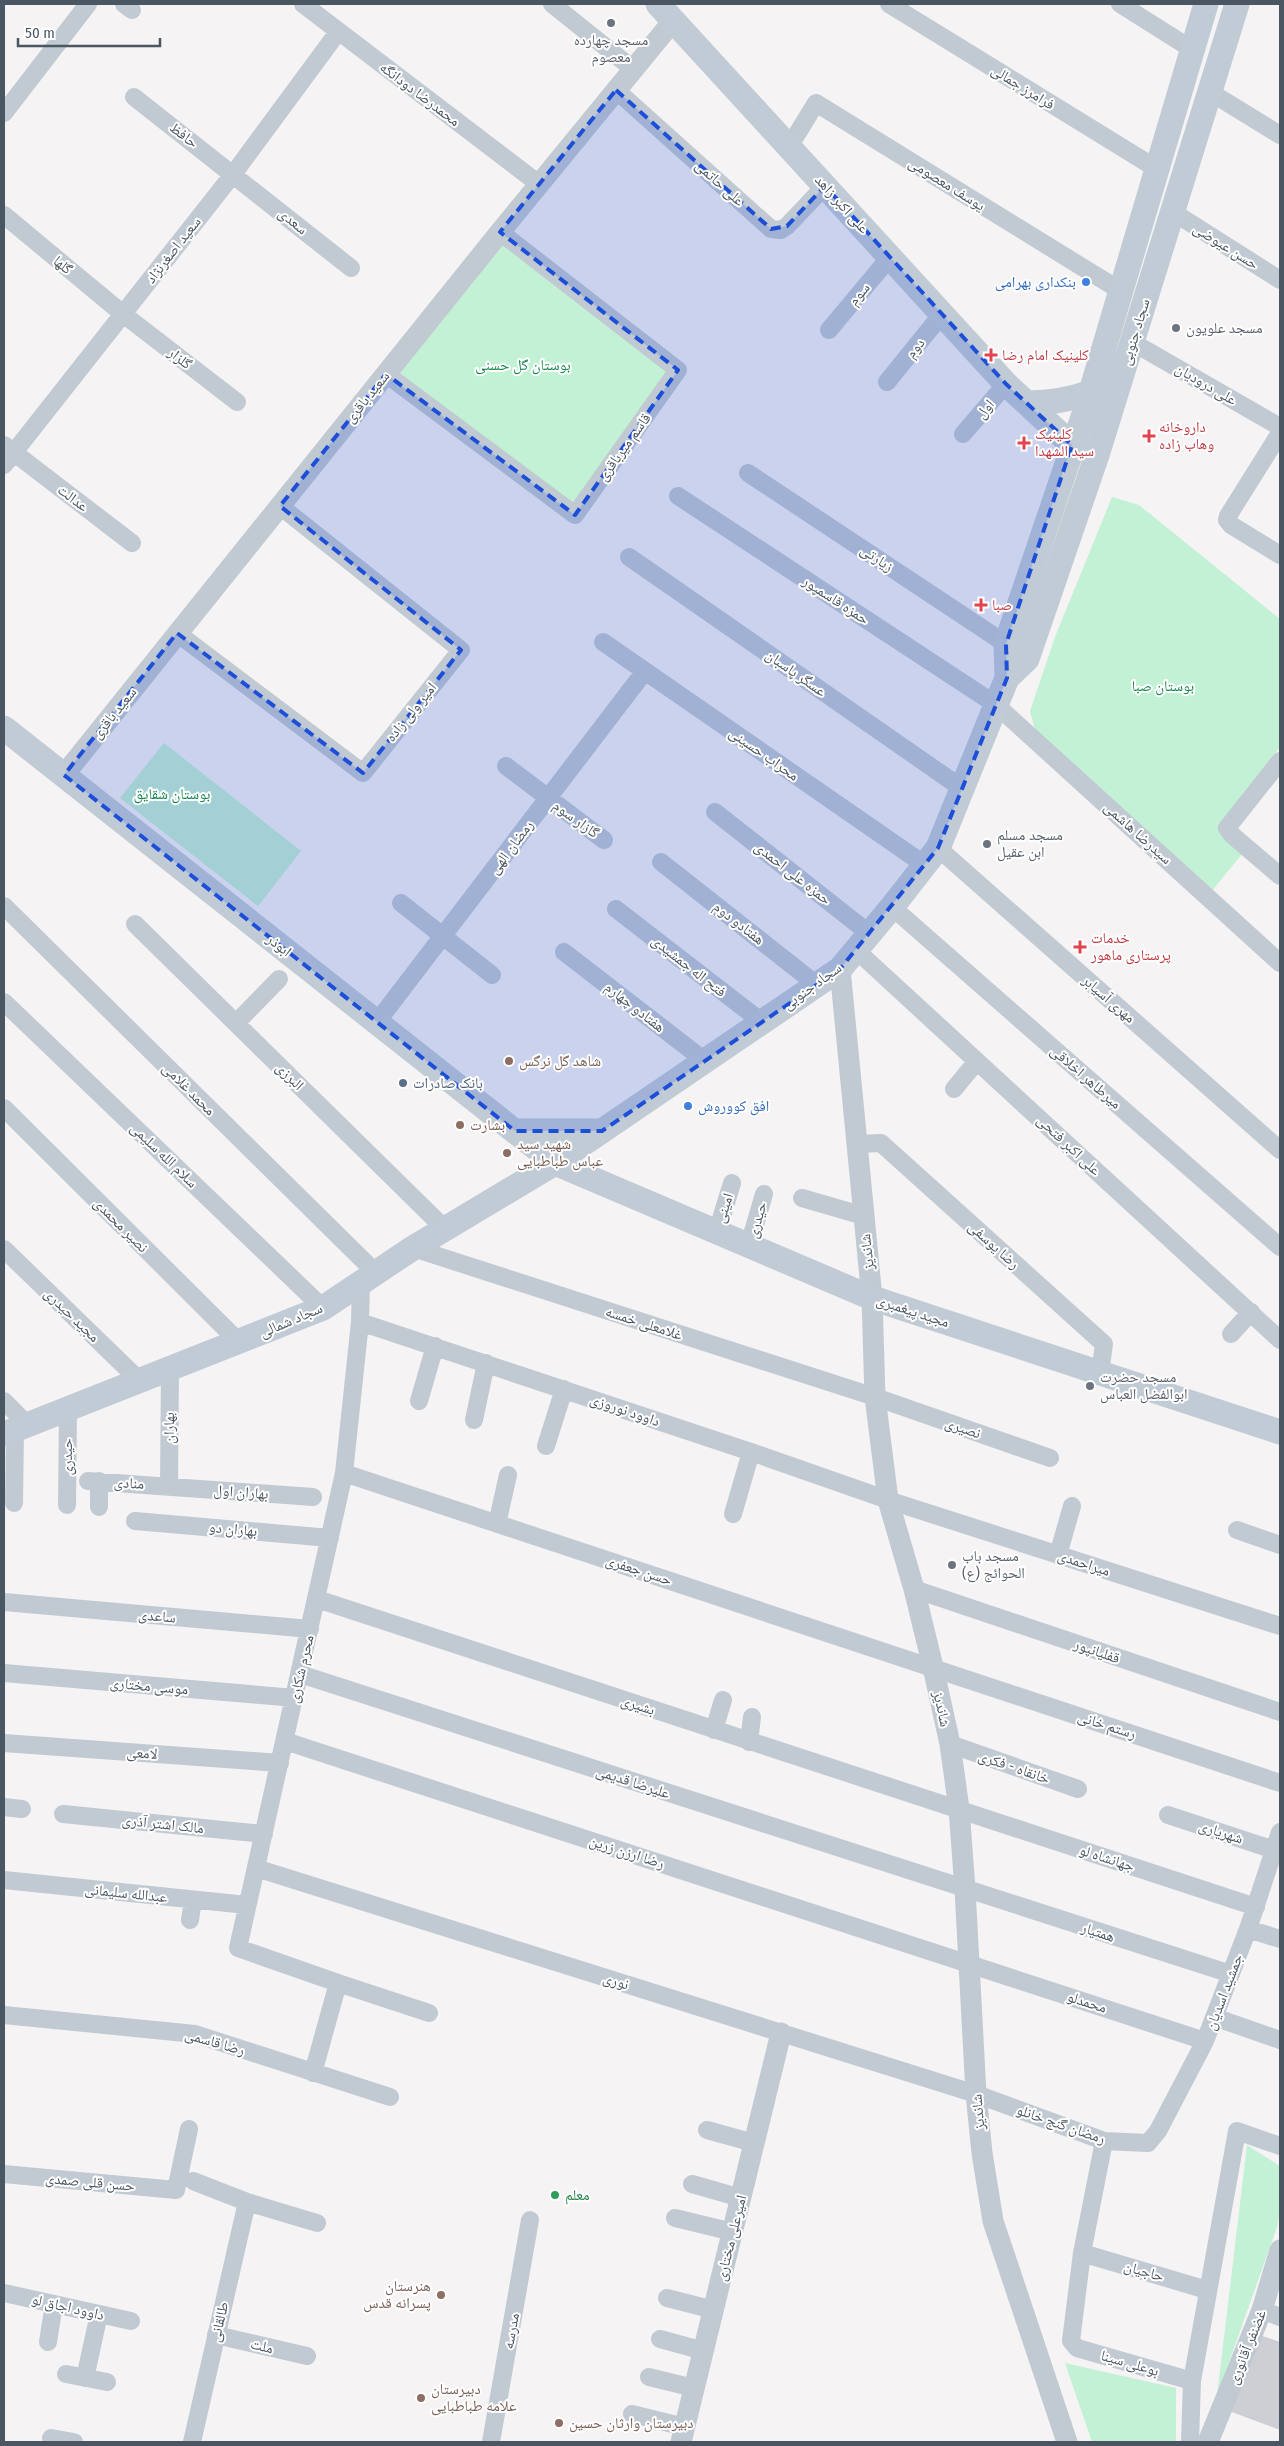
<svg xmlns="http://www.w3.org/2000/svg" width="1284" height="2446" font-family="'Fira Sans Condensed','Noto Naskh Arabic',sans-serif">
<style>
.green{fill:#c3f1d5}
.building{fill:#cdcfd5}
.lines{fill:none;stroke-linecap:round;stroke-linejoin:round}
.minor{stroke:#c1cad2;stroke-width:18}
.tertiary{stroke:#c1cad2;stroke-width:21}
.secondary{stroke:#c1cbd6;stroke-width:25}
.marked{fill:#1d4ed8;fill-opacity:0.2;stroke:#1d4ed8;stroke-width:4;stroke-dasharray:10 6;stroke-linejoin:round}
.worship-dot{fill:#6b7280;stroke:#fff;stroke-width:2}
.shop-dot{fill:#3f7fe0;stroke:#fff;stroke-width:2}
.health-dot{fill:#e0444e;stroke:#fff;stroke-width:2}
.education-dot{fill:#8d6e63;stroke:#fff;stroke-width:2}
.service-dot{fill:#5c6f8a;stroke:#fff;stroke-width:2}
.leisure-dot{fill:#2e9e5b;stroke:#fff;stroke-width:2}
.labels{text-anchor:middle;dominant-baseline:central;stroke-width:4;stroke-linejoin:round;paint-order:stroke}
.worship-label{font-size:15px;fill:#5b616d;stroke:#fff;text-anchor:start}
.street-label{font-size:15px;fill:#4a5661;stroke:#fff}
.shop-label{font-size:15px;fill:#366cbe;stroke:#fff;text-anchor:end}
.health-label{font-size:15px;fill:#be3a42;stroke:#fff;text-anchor:start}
.park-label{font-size:15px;fill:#17864f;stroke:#fff}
.education-label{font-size:15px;fill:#785e54;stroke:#fff;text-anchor:start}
.service-label{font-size:15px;fill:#4e5e75;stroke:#fff;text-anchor:start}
.leisure-label{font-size:15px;fill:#27864d;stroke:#fff;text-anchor:start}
</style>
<rect width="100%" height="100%" fill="#f5f3f3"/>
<path class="green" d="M 501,240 L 671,371 L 571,507 L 393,373 Z
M 1112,497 L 1139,505 L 1280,619 L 1280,747 L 1241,796 L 1227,820 L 1251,843 L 1211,892 L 1035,730 L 1030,711 L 1055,637 Z
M 164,743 L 301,851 L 258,906 L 120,798 Z
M 1247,2145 L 1280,2166 L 1280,2212 L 1277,2227 L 1217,2396 Z
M 1065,2363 L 1176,2388 L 1176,2442 L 1092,2442 Z"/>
<path class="building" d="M 1257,2334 L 1280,2342 L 1280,2430 L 1229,2411 Z"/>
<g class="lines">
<path class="minor" d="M 124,4 L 132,10
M 303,4 L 539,184
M 552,4 L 633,69
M 889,4 L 1157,169
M 1120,4 L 1193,50
M 616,90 L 771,229 L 781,230 L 787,226 L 825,186
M 1210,92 L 1280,135
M 134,97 L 351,268
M 4,113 L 88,4
M 789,147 L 816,103 L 1121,291
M 1173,212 L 1280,280
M 4,215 L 123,314 L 237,402
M 829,330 L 890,257
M 1132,342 L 1280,427
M 386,374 L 575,515 L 678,370 L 500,232
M 887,382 L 942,314
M 1280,433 L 1228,516 L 1227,520 L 1231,525 L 1280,555
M 963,434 L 1006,384
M 4,445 L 132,543
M 4,465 L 234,173 L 338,32
M 748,473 L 1006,644
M 678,496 L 995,704 L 1280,963
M 629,557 L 963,789
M 177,633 L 363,773 L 461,650 L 280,506
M 603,642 L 925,865
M 1280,761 L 1227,828 L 1232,835 L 1280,876
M 506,766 L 604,840
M 715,812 L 870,934
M 938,848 L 1280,1150
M 661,862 L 817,985
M 401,903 L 492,975
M 4,906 L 375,1272
M 892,907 L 1280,1247
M 616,909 L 762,1022
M 135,924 L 444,1228
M 856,950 L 1280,1340
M 564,952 L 705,1061
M 4,1002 L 323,1308
M 377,1022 L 645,671
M 236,1023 L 279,979
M 954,1089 L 977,1061
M 4,1108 L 239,1342
M 857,1144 L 881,1143 L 1104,1344 L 1100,1373
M 802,1198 L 864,1216
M 717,1232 L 732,1183
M 749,1245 L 764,1194
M 413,1248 L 875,1397 L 1050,1458
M 4,1249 L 140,1381
M 360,1322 L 751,1452 L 894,1502 L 1280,1626
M 1231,1334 L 1251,1312
M 4,1401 L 28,1425
M 419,1401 L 435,1346
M 474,1420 L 486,1363
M 546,1446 L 564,1389
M 344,1473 L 1280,1783
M 88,1481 L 313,1497
M 169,1486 L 170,1369
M 14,1503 L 15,1430
M 67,1505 L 68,1409
M 99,1507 L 99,1481
M 733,1514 L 751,1452
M 135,1521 L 330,1538
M 497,1524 L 508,1475
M 1237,1530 L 1280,1545
M 1058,1555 L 1072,1506
M 914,1589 L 1280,1712
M 317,1599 L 1256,1907
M 4,1602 L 310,1629
M 4,1673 L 295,1698
M 300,1674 L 1231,1974
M 714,1730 L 723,1700
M 285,1741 L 1205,2041
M 749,1742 L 752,1717
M 4,1743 L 280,1763
M 950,1744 L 1078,1789
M 4,1807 L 22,1809
M 63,1814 L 264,1834
M 1168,1815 L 1274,1850
M 256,1868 L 976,2094 L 1104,2141 L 1148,2143 L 1158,2131 L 1205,2041 L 1248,1929 L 1280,1832
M 4,1880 L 247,1905
M 190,1920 L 193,1900
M 1248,1929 L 1280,1939
M 338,1983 L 429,2013
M 4,2015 L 195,2034 L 390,2097
M 1214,2017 L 1280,2040
M 313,2073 L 338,1983 L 238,1948 L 344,1473 L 360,1322 L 361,1282
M 707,2130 L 754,2143
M 1104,2141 L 1082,2253 L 1071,2341 L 1077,2348 L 1192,2381
M 4,2174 L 176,2190 L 189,2129
M 193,2181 L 247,2202 L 317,2223
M 692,2184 L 741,2198
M 675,2218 L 733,2232
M 1082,2253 L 1207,2290
M 4,2293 L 131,2321
M 667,2298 L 714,2310
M 1262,2310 L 1280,2317
M 216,2335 L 307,2356
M 660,2339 L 704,2351
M 48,2342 L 54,2304
M 66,2374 L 107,2382
M 649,2377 L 694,2388
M 85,2378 L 99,2314
M 632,2414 L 685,2427
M 51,2438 L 74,2442
M 192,2442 L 247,2202
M 491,2442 L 530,2220
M 1190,2442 L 1192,2381 L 1237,2131 L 1280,2146"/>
<path class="tertiary" d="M 64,775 L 500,232 L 673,21
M 840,969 L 872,1298 L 875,1397 L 888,1500 L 914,1589 L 933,1667 L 950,1744 L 959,1809 L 965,1889 L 976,2094 L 982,2153 L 993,2221 L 1067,2442
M 681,2442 L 781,2033
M 1208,2442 L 1262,2310 L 1280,2250"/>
<path class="secondary" d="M 658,4 L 1006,384 L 1072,445 L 1086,451
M 1028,403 C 1051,403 1069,400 1091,392
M 1007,678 L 1006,644 L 1087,405 L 1206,4
M 4,728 L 555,1163 L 872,1298 L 1280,1432
M 515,1131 L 602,1131
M 4,1434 L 323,1308 L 413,1248 L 555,1163 L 840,969 L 892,907 L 938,848 L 1007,678 L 1027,659 L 1097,455 L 1237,4"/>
</g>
<path class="marked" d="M 616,90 L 771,229 L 787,226 L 825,186 L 1006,384 L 1072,445 L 1006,644 L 1007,678 L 938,848 L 840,969 L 602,1131 L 515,1131 L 64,775 L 177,633 L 363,773 L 461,650 L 280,506 L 386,374 L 575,515 L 678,370 L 500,232 Z"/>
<g class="worship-dot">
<circle cx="611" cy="23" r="5"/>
<circle cx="1176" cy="328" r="5"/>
<circle cx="987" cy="844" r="5"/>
<circle cx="1090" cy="1386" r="5"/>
<circle cx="952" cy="1565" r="5"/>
</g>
<g class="shop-dot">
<circle cx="1086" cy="282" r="5"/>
<circle cx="688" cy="1106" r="5"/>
</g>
<g class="health-dot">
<path d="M988.5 347.5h5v5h5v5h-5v5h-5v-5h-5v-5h5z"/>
<path d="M1146.5 428.5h5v5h5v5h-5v5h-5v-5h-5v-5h5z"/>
<path d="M1021.5 435.5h5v5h5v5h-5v5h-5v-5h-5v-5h5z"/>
<path d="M978.5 597.5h5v5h5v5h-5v5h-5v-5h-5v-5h5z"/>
<path d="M1077.5 939.5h5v5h5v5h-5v5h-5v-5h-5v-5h5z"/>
</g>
<g class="education-dot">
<circle cx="509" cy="1061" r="5"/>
<circle cx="460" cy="1125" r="5"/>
<circle cx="507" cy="1153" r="5"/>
<circle cx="441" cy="2295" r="5"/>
<circle cx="421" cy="2398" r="5"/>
<circle cx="559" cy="2423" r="5"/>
</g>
<circle class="service-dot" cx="403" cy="1083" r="5"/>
<circle class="leisure-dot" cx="555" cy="2195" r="5"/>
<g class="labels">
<g class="worship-label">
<text x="611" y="40" text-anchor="middle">مسجد چهارده<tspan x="611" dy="17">معصوم</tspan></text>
<text x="1186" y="328">مسجد علویون</text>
<text x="997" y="835">مسجد مسلم<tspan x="997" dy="17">ابن عقیل</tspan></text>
<text x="1100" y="1377">مسجد حضرت<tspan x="1100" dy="17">ابوالفضل العباس</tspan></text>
<text x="962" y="1556">مسجد باب<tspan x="962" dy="17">الحوائج (ع)</tspan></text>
</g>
<g class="street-label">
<text transform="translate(1023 87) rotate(32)">فرامرز جمالی</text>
<text transform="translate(420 94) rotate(37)">محمدرضا دودانگه</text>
<text transform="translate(184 135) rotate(37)">حافظ</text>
<text transform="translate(720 183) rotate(42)">علی حاتمی</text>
<text transform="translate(947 184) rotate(32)">یوسف معصومی</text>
<text transform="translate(842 204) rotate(48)">علی اکبر زاهد</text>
<text transform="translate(293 221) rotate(39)">سعدی</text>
<text transform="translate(1226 246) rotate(32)">حسن عیوضی</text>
<text transform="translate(173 250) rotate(-52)">سعید اصغرنژاد</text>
<text transform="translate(63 265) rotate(40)">گلها</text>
<text transform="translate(859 294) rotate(-50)">سوم</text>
<text transform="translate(1135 332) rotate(-73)">سجاد جنوبی</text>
<text transform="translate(915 348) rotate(-51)">دوم</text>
<text transform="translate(180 358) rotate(38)">گلزار</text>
<text transform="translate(1206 384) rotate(30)">علی درودیان</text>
<text transform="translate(367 397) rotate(-51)">سعید باقری</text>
<text transform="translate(985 409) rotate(-50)">اول</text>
<text transform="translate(624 447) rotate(-54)">قاسم میرباقری</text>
<text transform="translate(73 498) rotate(37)">عدالت</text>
<text transform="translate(877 558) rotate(34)">زیارتی</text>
<text transform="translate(836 600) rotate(33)">حمزه قاسمپور</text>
<text transform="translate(796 673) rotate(35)">عسگر پاسبان</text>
<text transform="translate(411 712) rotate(-51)">امیر ولی زاده</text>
<text transform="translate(114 713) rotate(-51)">سعید باقری</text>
<text transform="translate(764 754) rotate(35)">محراب حسینی</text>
<text transform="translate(576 819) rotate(36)">گازار سوم</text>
<text transform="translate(1138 833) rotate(42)">سیدرضا هاشمی</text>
<text transform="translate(511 847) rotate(-53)">رمضان الهی</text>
<text transform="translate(793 873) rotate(38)">حمزه علی احمدی</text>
<text transform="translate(739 923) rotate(38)">هفتادو دوم</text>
<text transform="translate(279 945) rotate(38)">ابوذر</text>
<text transform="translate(689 966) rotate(38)">فتح اله جمشیدی</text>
<text transform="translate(812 986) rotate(-36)">سجاد جنوبی</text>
<text transform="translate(1109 999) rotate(41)">مهری آسیابر</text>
<text transform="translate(635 1007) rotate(38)">هفتادو چهارم</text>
<text transform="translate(290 1076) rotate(45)">البرزی</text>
<text transform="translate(1086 1077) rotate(41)">میرطاهر اخلاقی</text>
<text transform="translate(189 1089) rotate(45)">محمد غلامی</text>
<text transform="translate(1069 1145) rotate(43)">علی اکبر فتحی</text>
<text transform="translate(164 1155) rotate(44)">سلام الله سلیمی</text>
<text transform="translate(724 1208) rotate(-72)">امینی</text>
<text transform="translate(757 1220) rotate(-74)">حیدری</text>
<text transform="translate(121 1225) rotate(45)">نصیر محمدی</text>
<text transform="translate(994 1245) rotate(42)">رضا یوسفی</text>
<text transform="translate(867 1252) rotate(-96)">شاندیز</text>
<text transform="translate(913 1311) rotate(18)">مجید پیغمبری</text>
<text transform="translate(72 1315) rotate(44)">مجید حیدری</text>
<text transform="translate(291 1320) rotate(-23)">سجاد شمالی</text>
<text transform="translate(644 1323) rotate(18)">غلامعلی خمسه</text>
<text transform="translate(625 1410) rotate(19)">داوود نوروزی</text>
<text transform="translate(169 1428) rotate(-90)">بهاران</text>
<text transform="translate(963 1428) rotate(19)">نصیری</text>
<text transform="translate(67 1457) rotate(-90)">حیدری</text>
<text transform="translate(129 1483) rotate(4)">منادی</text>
<text transform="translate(241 1492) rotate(4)">بهاران اول</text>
<text transform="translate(233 1529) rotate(5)">بهاران دو</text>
<text transform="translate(1084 1563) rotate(18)">میراحمدی</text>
<text transform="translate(639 1570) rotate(18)">حسن جعفری</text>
<text transform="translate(157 1616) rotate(5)">ساعدی</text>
<text transform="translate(1097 1651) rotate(19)">قفلیانپور</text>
<text transform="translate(301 1669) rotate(-77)">محرم شکاری</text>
<text transform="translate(149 1686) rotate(5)">موسی مختاری</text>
<text transform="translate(638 1705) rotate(18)">بشیری</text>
<text transform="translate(942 1709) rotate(78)">شاندیز</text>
<text transform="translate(1107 1725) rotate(18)">رستم خانی</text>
<text transform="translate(142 1753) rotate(4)">لامعی</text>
<text transform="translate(1014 1767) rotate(19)">خانقاه - فکری</text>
<text transform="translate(633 1782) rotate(18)">علیرضا قدیمی</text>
<text transform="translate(163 1824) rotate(6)">مالک اشتر آذری</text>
<text transform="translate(1221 1832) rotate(18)">شهریاری</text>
<text transform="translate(627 1852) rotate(18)">رضا ارزن زرین</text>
<text transform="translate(1107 1858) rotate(18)">جهانشاه لو</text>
<text transform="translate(126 1893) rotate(6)">عبدالله سلیمانی</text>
<text transform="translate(1098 1932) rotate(18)">همتیار</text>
<text transform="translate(616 1981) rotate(17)">نوری</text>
<text transform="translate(1224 1992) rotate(-69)">جمشید اسدیان</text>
<text transform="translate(1087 2002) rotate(18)">محمدلو</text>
<text transform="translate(215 2042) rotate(16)">رضا قاسمی</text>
<text transform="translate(978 2112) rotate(-95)">شاندیز</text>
<text transform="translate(1061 2124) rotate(19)">رمضان گنج خانلو</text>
<text transform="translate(90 2182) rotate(5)">حسن قلی صمدی</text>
<text transform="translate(731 2238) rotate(-76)">امیرعلی مختاری</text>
<text transform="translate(1144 2271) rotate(16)">حاجیان</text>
<text transform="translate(68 2307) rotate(13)">داوود اجاق لو</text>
<text transform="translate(219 2322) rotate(-77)">طالقانی</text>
<text transform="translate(511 2331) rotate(-80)">مدرسه</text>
<text transform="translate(262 2346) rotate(13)">ملت</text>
<text transform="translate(1247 2347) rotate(-68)">غضنفر آقانوری</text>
<text transform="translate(1130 2363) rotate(16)">بوعلی سینا</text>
</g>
<g class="shop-label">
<text x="1076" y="282">بنکداری بهرامی</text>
<text x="698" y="1106" text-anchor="start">افق کووروش</text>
</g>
<g class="health-label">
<text x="1002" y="355">کلینیک امام رضا</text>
<text x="1159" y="427">داروخانه<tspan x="1159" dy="17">وهاب زاده</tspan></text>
<text x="1035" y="434">کلینیک<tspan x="1035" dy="17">سید الشهدا</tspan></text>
<text x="992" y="605">صبا</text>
<text x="1091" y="938">خدمات<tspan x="1091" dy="17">پرستاری ماهور</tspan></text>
</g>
<g class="park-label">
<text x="523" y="365">بوستان گل حسنی</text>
<text x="1163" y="686">بوستان صبا</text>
<text x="172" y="794">بوستان شقایق</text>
</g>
<g class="education-label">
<text x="519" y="1061">شاهد گل نرگس</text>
<text x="470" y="1125">بشارت</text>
<text x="517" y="1144">شهید سید<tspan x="517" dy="17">عباس طباطبایی</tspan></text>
<text x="431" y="2286" text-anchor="end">هنرستان<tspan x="431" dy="17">پسرانه قدس</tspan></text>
<text x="431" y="2389">دبیرستان<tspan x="431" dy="17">علامه طباطبایی</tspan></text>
<text x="569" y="2423">دبیرستان وارثان حسین</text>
</g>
<g class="service-label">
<text x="413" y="1083">بانک صادرات</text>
</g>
<g class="leisure-label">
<text x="565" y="2195">معلم</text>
</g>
</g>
<rect width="1284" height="2446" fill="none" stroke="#4a5661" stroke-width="10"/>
<path d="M18 38v8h142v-8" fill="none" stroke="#4a5661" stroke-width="2.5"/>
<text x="25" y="38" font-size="15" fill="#4a5661" stroke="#ffffff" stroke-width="4" paint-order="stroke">50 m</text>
</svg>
